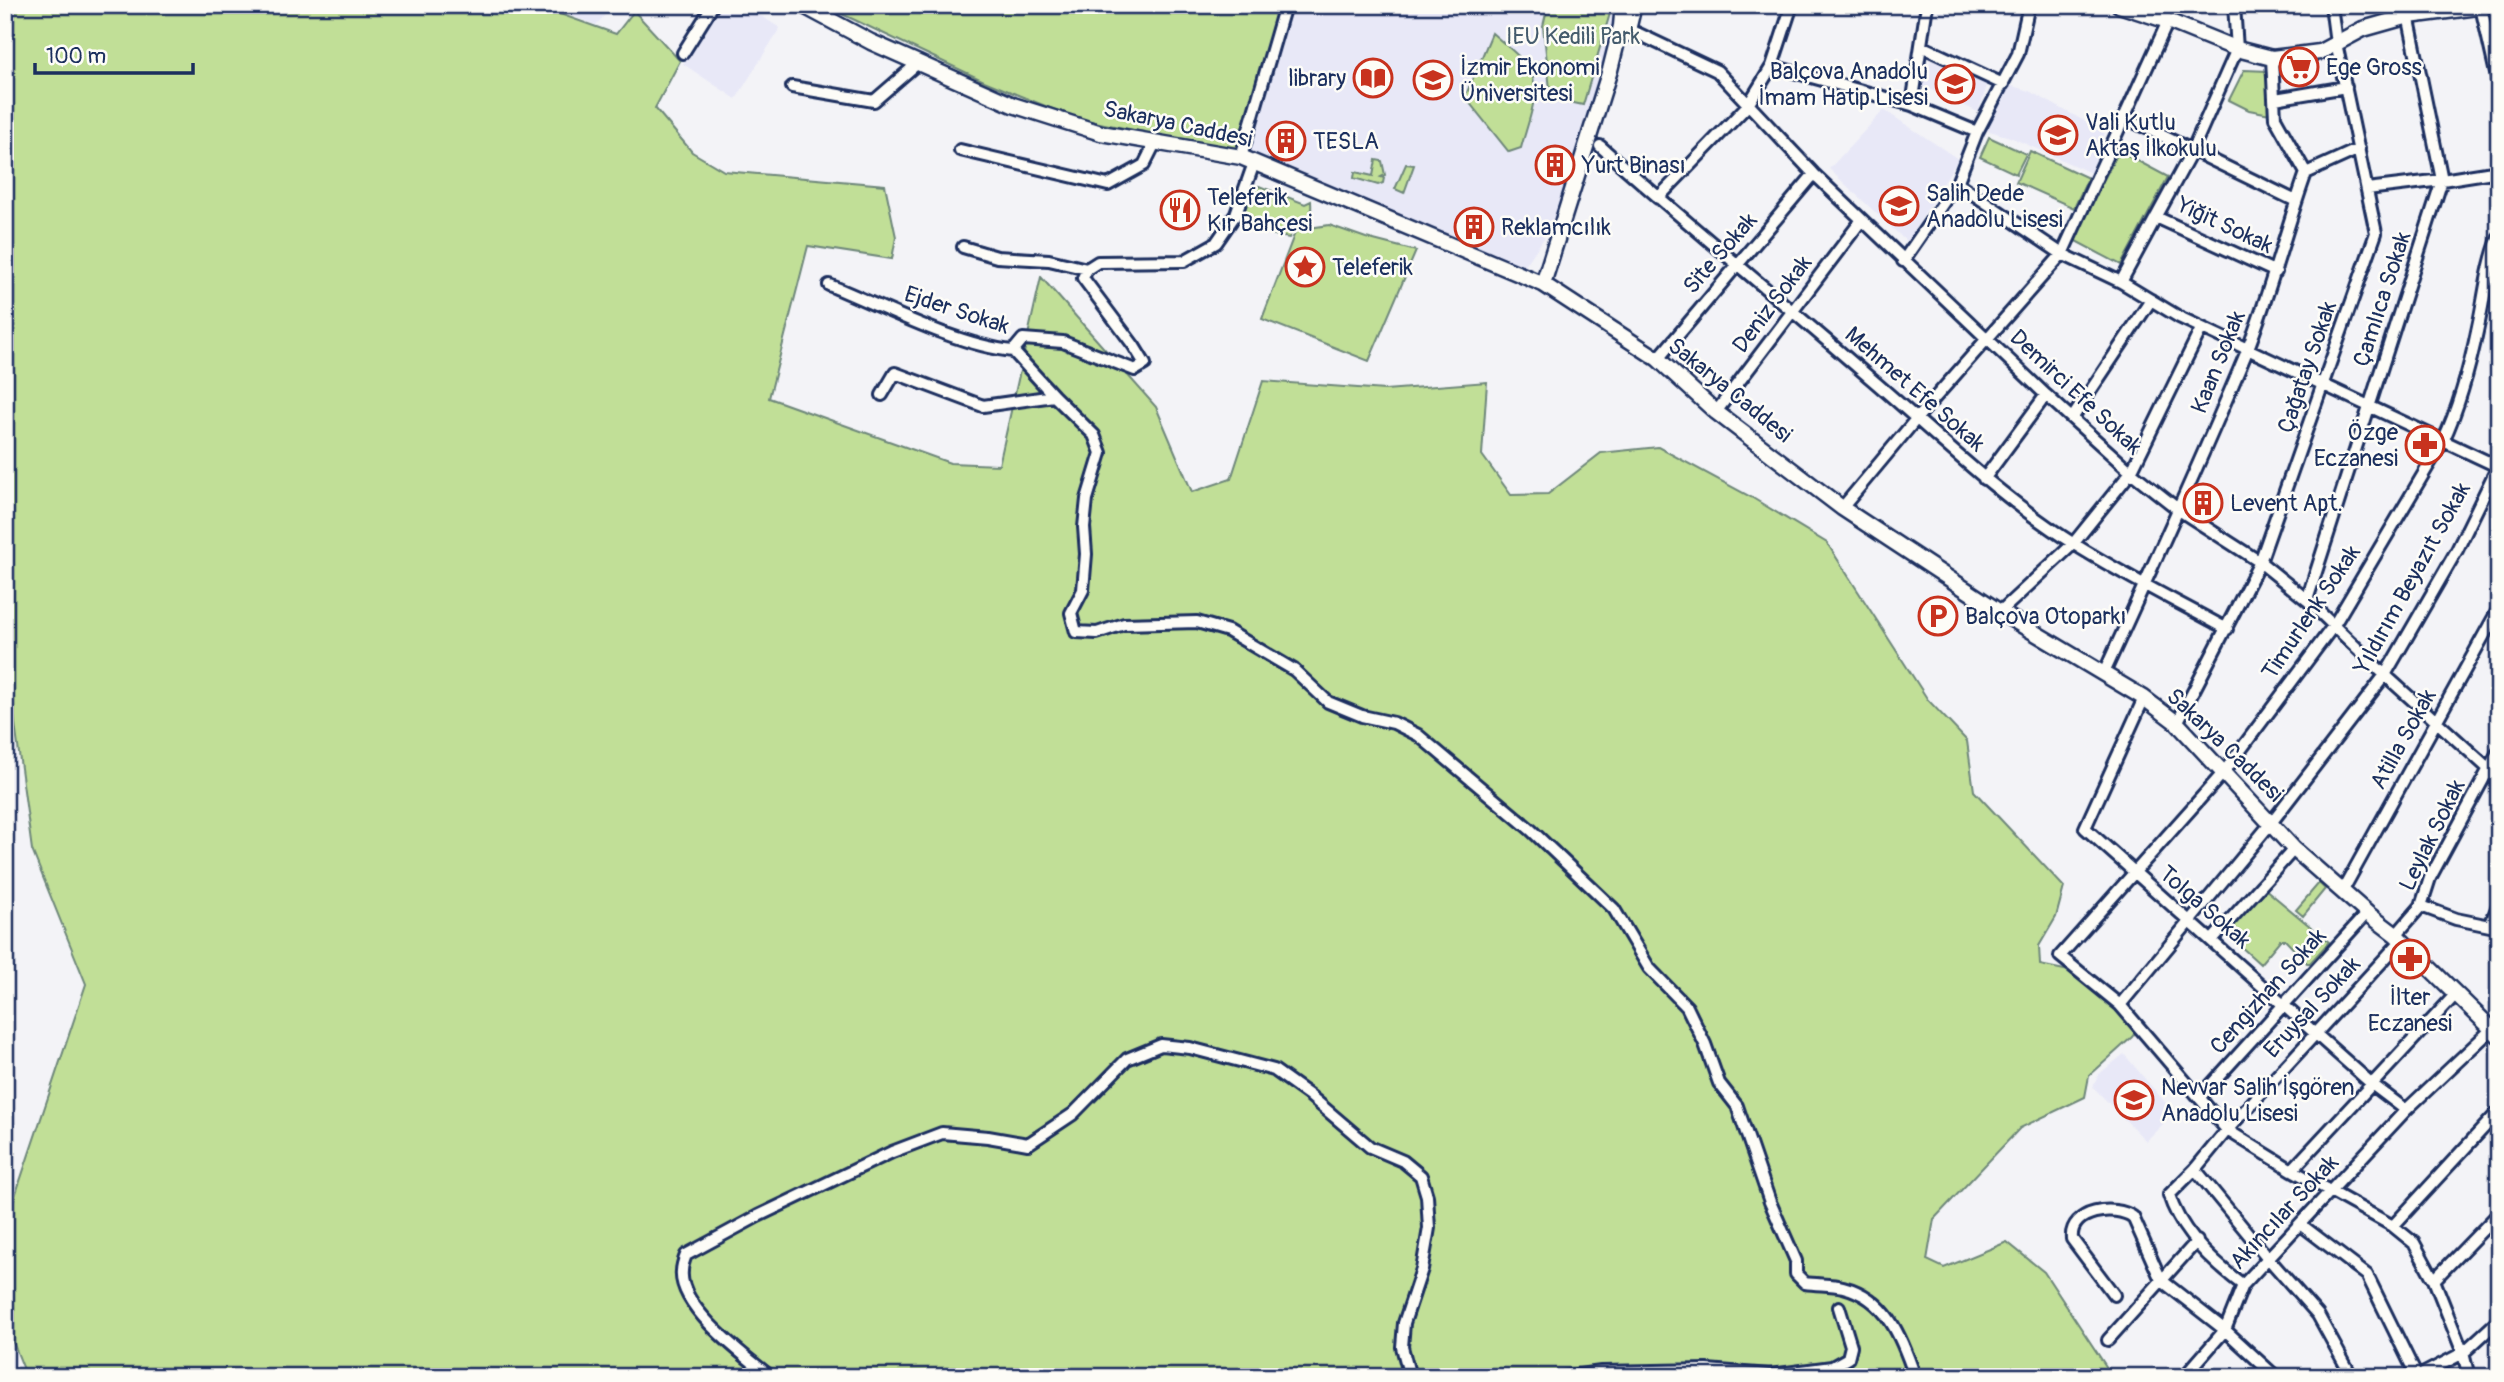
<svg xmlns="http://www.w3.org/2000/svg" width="2504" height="1382" font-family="Pangolin,sans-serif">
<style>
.built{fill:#e8e8f7}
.green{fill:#c1df97;stroke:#6e877a;stroke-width:2}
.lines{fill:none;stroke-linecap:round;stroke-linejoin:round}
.street-casing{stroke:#1b2f5e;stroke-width:16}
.secondary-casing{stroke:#1b2f5e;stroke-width:19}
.street{stroke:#fdfcf7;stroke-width:10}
.secondary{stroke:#fdfcf7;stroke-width:14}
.labels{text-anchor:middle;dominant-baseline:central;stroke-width:5;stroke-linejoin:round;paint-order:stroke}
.park-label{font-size:23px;fill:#445b6c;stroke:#fdfcf7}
.poi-label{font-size:23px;fill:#1b2f5e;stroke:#fdfcf7;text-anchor:start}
.street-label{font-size:23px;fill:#1b2f5e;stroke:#fdfcf7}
</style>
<rect width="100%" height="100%" fill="#f3f3f7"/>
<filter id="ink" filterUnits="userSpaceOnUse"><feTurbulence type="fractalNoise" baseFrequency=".0143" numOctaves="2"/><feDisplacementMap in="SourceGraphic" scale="14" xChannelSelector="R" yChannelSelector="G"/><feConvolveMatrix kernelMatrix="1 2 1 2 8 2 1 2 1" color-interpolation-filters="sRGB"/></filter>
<g filter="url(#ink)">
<path class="built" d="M 542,5 L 614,5 L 596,25 Z
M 719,5 L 744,5 L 780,28 L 736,99 L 683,64 Z
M 1291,5 L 1619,5 L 1561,205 L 1553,225 L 1520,273 L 1247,154 Z
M 1932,57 L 1988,83 L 1978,112 L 1922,86 Z
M 2006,84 L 2029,91 L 2105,132 L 2091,173 L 2010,137 L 1986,130 Z
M 1884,110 L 1958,159 L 1907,242 L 1829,169 Z
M 2124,1054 L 2174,1113 L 2146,1141 L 2093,1087 L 2099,1074 Z"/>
<path class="green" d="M 5,5 L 535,5 L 616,34 L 634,11 L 680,61 L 655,108 L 692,152 L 724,171 L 885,185 L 896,237 L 892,259 L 808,246 L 769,398 L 950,463 L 999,465 L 1041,277 L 1156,407 L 1192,492 L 1231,479 L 1263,381 L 1385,390 L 1487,382 L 1482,455 L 1511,495 L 1548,494 L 1601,453 L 1658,447 L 1751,497 L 1827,543 L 1928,700 L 1967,741 L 1974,791 L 2064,887 L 2056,917 L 2039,946 L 2040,965 L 2074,972 L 2140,1026 L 2132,1037 L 2089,1076 L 2085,1097 L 2020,1128 L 1934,1219 L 1927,1260 L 1944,1268 L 2007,1242 L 2044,1272 L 2113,1377 L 27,1377 L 5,1322 L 5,1226 L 86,984 L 32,850 L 13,709 L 5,690 Z
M 823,5 L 1280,5 L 1237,151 L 1075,118 L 984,81 Z
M 1548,5 L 1610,5 L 1611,10 L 1583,105 L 1551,98 L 1543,26 Z
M 1492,33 C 1505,45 1528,60 1533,78 C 1539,98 1526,128 1521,148 L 1509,152 L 1465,97 Z
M 2244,70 L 2268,71 L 2270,114 L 2249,110 L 2229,100 Z
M 1989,137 L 2026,154 L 2016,174 L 1980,157 Z
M 2030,151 L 2088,178 L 2074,208 L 2016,182 Z
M 2119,151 L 2168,177 L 2121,265 L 2072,239 Z
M 1376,160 L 1382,161 L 1385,175 L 1381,177 L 1384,178 L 1383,183 L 1378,185 L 1354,178 L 1355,172 L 1373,176 Z
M 1406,164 L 1414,165 L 1404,193 L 1395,189 Z
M 1259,186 L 1305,204 L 1311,201 C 1312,216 1311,223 1295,227 L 1289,238 L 1278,236 L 1243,224 C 1240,208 1243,193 1259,186 Z
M 1329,225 L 1366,238 L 1416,251 L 1369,361 L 1262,319 L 1296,230 Z
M 2319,883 L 2325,889 L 2303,916 L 2296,910 Z
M 2264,888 L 2329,942 L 2310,963 L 2307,963 L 2285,940 L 2280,940 L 2260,964 L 2227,934 L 2232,925 Z"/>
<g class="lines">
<defs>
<path id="street" d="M 2481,7 L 2499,87
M 1622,26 L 1717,71 L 1814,174 L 2046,395 L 2131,472 L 2179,510 L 2260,562 L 2307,600 L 2385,675 L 2489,769 L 2499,784
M 1921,46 L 2003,84
M 683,53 L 713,5
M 1772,66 L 1912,105 L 1977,132
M 792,87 L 874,101 L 919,62
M 2275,99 L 2346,87
M 1912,105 L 1927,5
M 2124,117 L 2296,201
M 1600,146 C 1688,225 1780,299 1869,377 C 1936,434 1999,497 2074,544 C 2123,575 2176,601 2227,629
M 960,150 L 1108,185 L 1144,165 L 1155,143
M 1241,157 L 1285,5
M 2306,173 L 2359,149
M 1957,183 L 2062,254 L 2121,282 L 2179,317 L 2499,467
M 2367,189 L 2442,180 L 2499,171
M 1658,198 L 1748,105 L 1772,66 L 1792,5
M 2156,217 L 2276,272
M 963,247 L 997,257 L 1049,260 L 1087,269
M 1903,261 L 1957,183 L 1977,132 L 2018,54 L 2029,5
M 2121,282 L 2192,151 L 2237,49 L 2234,5
M 829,285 C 881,306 958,346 1013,351 L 1023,339 L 1063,342 L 1135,370 L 1145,364 L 1134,346 L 1083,278 L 1087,269 L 1098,262 L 1184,261 L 1216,243 L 1236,214 L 1254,163
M 1013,351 L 1054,396 L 1094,435 L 1101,453 L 1087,499 L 1084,527 L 1086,554 L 1083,590 L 1071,613 L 1076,632 L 1097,633 L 1124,624 L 1197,622 L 1228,631 L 1294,670 L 1328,702 L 1362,716 L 1394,723 L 1418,735 L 1531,830 L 1614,909 L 1649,968 L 1687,1007 L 1705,1044 L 1719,1083 L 1737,1106 L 1770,1202 L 1796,1261 L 1796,1274 L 1805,1283 C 1818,1285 1831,1284 1843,1287 C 1887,1298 1902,1338 1915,1377
M 1658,359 L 1814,174
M 882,395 L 895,373 L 983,406 L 1054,396
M 1716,412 L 1861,221
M 2073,417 L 2151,300
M 1984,479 L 2046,395
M 1842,508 L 1917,418 L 2062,254 L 2168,21
M 2307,600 L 2442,180 L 2406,5
M 2000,612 L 2073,544 L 2131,472 L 2201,329
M 2104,673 C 2153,566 2202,459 2247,351 C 2270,293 2285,232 2306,173 L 2275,118 L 2272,58
M 2144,698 L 2085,828 L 2373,1085 L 2406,1110
M 2177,723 L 2260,562 L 2376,233 L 2336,43 L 2331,5
M 2343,890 L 2499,608
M 2421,906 L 2456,919 L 2490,926 L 2499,903
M 2396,935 L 2421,906 L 2430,878 L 2499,750
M 2212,940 L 2294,849
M 2120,1005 L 2271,823 L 2385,675 L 2457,550 L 2499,464
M 2200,1097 L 2367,913
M 2195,1169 L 2268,1258 L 2318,1315 L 2352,1377
M 2292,1170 L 2455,995
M 2300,1224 L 2367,1275 L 2417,1377
M 2393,1226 L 2499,1111
M 2434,1280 L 2499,1213
M 2243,1285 C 2212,1262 2180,1231 2169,1195 L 2195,1169 L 2227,1130 L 2402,940
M 2114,1295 L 2072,1239 C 2069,1210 2115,1204 2133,1217 L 2161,1280 L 2225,1330 L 2276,1377
M 2108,1340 L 2197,1241
M 771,1377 C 745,1356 678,1307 682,1271 C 682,1265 684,1260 686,1255 L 758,1216 L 892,1152 L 942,1133 L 988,1137 L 1028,1144 L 1073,1114 L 1127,1059 L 1161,1045 L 1190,1048 L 1274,1070 L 1309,1095 L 1370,1147 L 1403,1161 L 1421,1176 L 1427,1196 L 1429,1228 L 1422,1269 L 1404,1323 L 1402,1347 L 1410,1377
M 1564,1377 L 1601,1372 L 1707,1370 L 1770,1375 L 1832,1367 L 1848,1358 L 1851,1346 L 1839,1307
M 2184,1377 L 2225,1330 L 2243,1285 L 2406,1110 L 2492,1029
M 2417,1377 L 2463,1353 L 2499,1320
M 2469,1377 L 2463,1353 L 2434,1280 L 2414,1243 L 2393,1226 L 2292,1170 L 2227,1130 L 2120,1005 L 2060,956 L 2224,772 L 2334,625 L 2443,441 C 2460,405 2470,366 2478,327 C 2485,296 2487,266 2499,237"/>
<path id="secondary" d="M 802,5 L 871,42 L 1013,105 L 1101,133 L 1241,157 L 1543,284 L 1658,359 L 1716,412 L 1842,508 L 2000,612 L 2144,698 L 2177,723 L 2294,849 L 2367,913 L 2396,935 L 2499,1036
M 2119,5 L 2168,21 L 2237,49 L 2272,58 L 2320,52 L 2363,29 L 2409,16 L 2493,5
M 1627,34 L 1634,5
M 1543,284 L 1610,70 L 1621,26 L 1623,5"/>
</defs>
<use href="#street" class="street-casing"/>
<use href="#secondary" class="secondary-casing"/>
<use href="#street" class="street"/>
<use href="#secondary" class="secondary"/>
</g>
</g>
<defs>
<symbol id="supermarket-ring" viewBox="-11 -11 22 22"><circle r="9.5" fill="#fdfcf7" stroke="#c8321e" stroke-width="1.5"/><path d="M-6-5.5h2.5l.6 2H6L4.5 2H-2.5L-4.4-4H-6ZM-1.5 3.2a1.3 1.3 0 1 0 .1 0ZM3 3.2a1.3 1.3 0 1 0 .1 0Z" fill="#c8321e"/></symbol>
<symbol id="library-ring" viewBox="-11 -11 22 22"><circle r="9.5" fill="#fdfcf7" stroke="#c8321e" stroke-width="1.5"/><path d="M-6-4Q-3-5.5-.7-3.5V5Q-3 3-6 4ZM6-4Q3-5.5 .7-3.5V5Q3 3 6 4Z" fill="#c8321e"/></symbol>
<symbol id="university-ring" viewBox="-11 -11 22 22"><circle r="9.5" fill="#fdfcf7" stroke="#c8321e" stroke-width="1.5"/><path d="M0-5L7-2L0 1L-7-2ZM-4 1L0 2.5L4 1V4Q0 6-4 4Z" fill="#c8321e"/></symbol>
<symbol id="school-ring" viewBox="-11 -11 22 22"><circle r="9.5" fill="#fdfcf7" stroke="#c8321e" stroke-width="1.5"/><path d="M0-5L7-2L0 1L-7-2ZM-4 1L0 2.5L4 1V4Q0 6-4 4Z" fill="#c8321e"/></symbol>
<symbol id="building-ring" viewBox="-11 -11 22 22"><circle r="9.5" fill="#fdfcf7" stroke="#c8321e" stroke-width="1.5"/><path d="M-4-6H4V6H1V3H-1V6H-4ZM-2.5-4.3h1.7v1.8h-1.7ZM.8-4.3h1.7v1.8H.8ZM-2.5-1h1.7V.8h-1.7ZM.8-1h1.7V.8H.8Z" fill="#c8321e"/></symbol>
<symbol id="restaurant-ring" viewBox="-11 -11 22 22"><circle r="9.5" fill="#fdfcf7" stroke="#c8321e" stroke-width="1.5"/><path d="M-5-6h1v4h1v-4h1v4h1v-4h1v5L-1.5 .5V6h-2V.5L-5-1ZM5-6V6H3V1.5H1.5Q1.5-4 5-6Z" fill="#c8321e"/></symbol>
<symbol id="sight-ring" viewBox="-11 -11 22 22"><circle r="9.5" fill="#fdfcf7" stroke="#c8321e" stroke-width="1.5"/><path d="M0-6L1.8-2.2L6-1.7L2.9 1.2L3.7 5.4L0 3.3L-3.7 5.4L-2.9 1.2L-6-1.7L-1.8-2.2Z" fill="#c8321e"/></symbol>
<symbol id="pharmacy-ring" viewBox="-11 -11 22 22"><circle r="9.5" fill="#fdfcf7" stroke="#c8321e" stroke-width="1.5"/><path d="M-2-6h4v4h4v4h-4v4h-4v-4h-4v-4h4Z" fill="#c8321e"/></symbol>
<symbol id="parking-ring" viewBox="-11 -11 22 22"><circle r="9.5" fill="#fdfcf7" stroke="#c8321e" stroke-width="1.5"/><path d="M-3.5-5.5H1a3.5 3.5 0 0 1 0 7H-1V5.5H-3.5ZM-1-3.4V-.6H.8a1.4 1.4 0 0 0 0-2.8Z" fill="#c8321e"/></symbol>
</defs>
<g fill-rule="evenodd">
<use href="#supermarket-ring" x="2277" y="45" width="44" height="44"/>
<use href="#library-ring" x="1351" y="56" width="44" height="44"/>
<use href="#university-ring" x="1411" y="58" width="44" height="44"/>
<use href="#school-ring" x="1933" y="62" width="44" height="44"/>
<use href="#school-ring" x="2036" y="113" width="44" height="44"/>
<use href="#building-ring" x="1264" y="119" width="44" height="44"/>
<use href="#building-ring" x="1533" y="143" width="44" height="44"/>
<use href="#school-ring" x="1877" y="184" width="44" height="44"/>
<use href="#restaurant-ring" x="1158" y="188" width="44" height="44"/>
<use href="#building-ring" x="1452" y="205" width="44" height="44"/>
<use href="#sight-ring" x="1283" y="245" width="44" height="44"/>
<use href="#pharmacy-ring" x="2403" y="423" width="44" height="44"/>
<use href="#building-ring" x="2181" y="481" width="44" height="44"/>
<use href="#parking-ring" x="1916" y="594" width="44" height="44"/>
<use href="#pharmacy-ring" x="2388" y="937" width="44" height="44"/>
<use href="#school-ring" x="2112" y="1078" width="44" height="44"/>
</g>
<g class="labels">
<g class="park-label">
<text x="1573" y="36">IEU Kedili Park</text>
</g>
<g class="poi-label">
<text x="1460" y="67">İzmir Ekonomi<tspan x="1460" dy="26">Üniversitesi</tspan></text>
<text x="2326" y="67">Ege Gross</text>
<text x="1928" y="71" text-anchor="end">Balçova Anadolu<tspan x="1928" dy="26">İmam Hatip Lisesi</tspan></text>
<text x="1346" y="78" text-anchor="end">library</text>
<text x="2085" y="122">Vali Kutlu<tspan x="2085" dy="26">Aktaş İlkokulu</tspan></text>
<text x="1313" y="141">TESLA</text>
<text x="1582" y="165">Yurt Binası</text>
<text x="1926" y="193">Salih Dede<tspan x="1926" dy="26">Anadolu Lisesi</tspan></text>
<text x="1207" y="197">Teleferik<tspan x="1207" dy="26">Kır Bahçesi</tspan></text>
<text x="1501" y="227">Reklamcılık</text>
<text x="1332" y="267">Teleferik</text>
<text x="2398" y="432" text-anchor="end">Özge<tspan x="2398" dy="26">Eczanesi</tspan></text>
<text x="2230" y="503">Levent Apt.</text>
<text x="1965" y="616">Balçova Otoparkı</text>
<text x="2410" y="997" text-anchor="middle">İlter<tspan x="2410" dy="26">Eczanesi</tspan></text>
<text x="2161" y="1087">Nevvar Salih İşgören<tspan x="2161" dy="26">Anadolu Lisesi</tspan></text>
</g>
<g class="street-label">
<text transform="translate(1178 124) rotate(12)">Sakarya Caddesi</text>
<text transform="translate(2225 225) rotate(25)">Yiğit Sokak</text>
<text transform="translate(1720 253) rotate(-49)">Site Sokak</text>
<text transform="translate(2382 299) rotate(-72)">Çamlıca Sokak</text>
<text transform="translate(1772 304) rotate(-53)">Deniz Sokak</text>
<text transform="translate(957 310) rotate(18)">Ejder Sokak</text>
<text transform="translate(2218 362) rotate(-68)">Kaan Sokak</text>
<text transform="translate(2307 367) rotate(-71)">Çağatay Sokak</text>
<text transform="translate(1915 389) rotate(41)">Mehmet Efe Sokak</text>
<text transform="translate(1730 390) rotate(39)">Sakarya Caddesi</text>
<text transform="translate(2076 392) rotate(43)">Demirci Efe Sokak</text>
<text transform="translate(2412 578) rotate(-61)">Yıldırım Beyazıt Sokak</text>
<text transform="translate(2311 612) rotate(-56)">Timurlenk Sokak</text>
<text transform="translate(2403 739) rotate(-61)">Atilla Sokak</text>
<text transform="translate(2225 745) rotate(44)">Sakarya Caddesi</text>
<text transform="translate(2432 835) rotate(-64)">Leylak Sokak</text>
<text transform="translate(2205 907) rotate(41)">Tolga Sokak</text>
<text transform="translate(2268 991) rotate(-48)">Cengizhan Sokak</text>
<text transform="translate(2312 1007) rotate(-47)">Eruysal Sokak</text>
<text transform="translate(2284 1212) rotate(-47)">Akıncılar Sokak</text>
</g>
</g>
<rect width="2504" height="1382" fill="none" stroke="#fdfcf7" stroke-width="28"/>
<rect x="14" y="14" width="2476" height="1354" fill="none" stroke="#1b2f5e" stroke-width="2.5" filter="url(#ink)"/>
<path d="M35 63v10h158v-10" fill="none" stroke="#1b2f5e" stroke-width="3.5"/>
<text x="46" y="63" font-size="21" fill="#1b2f5e" stroke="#fdfcf7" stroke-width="5" paint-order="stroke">100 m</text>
</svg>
